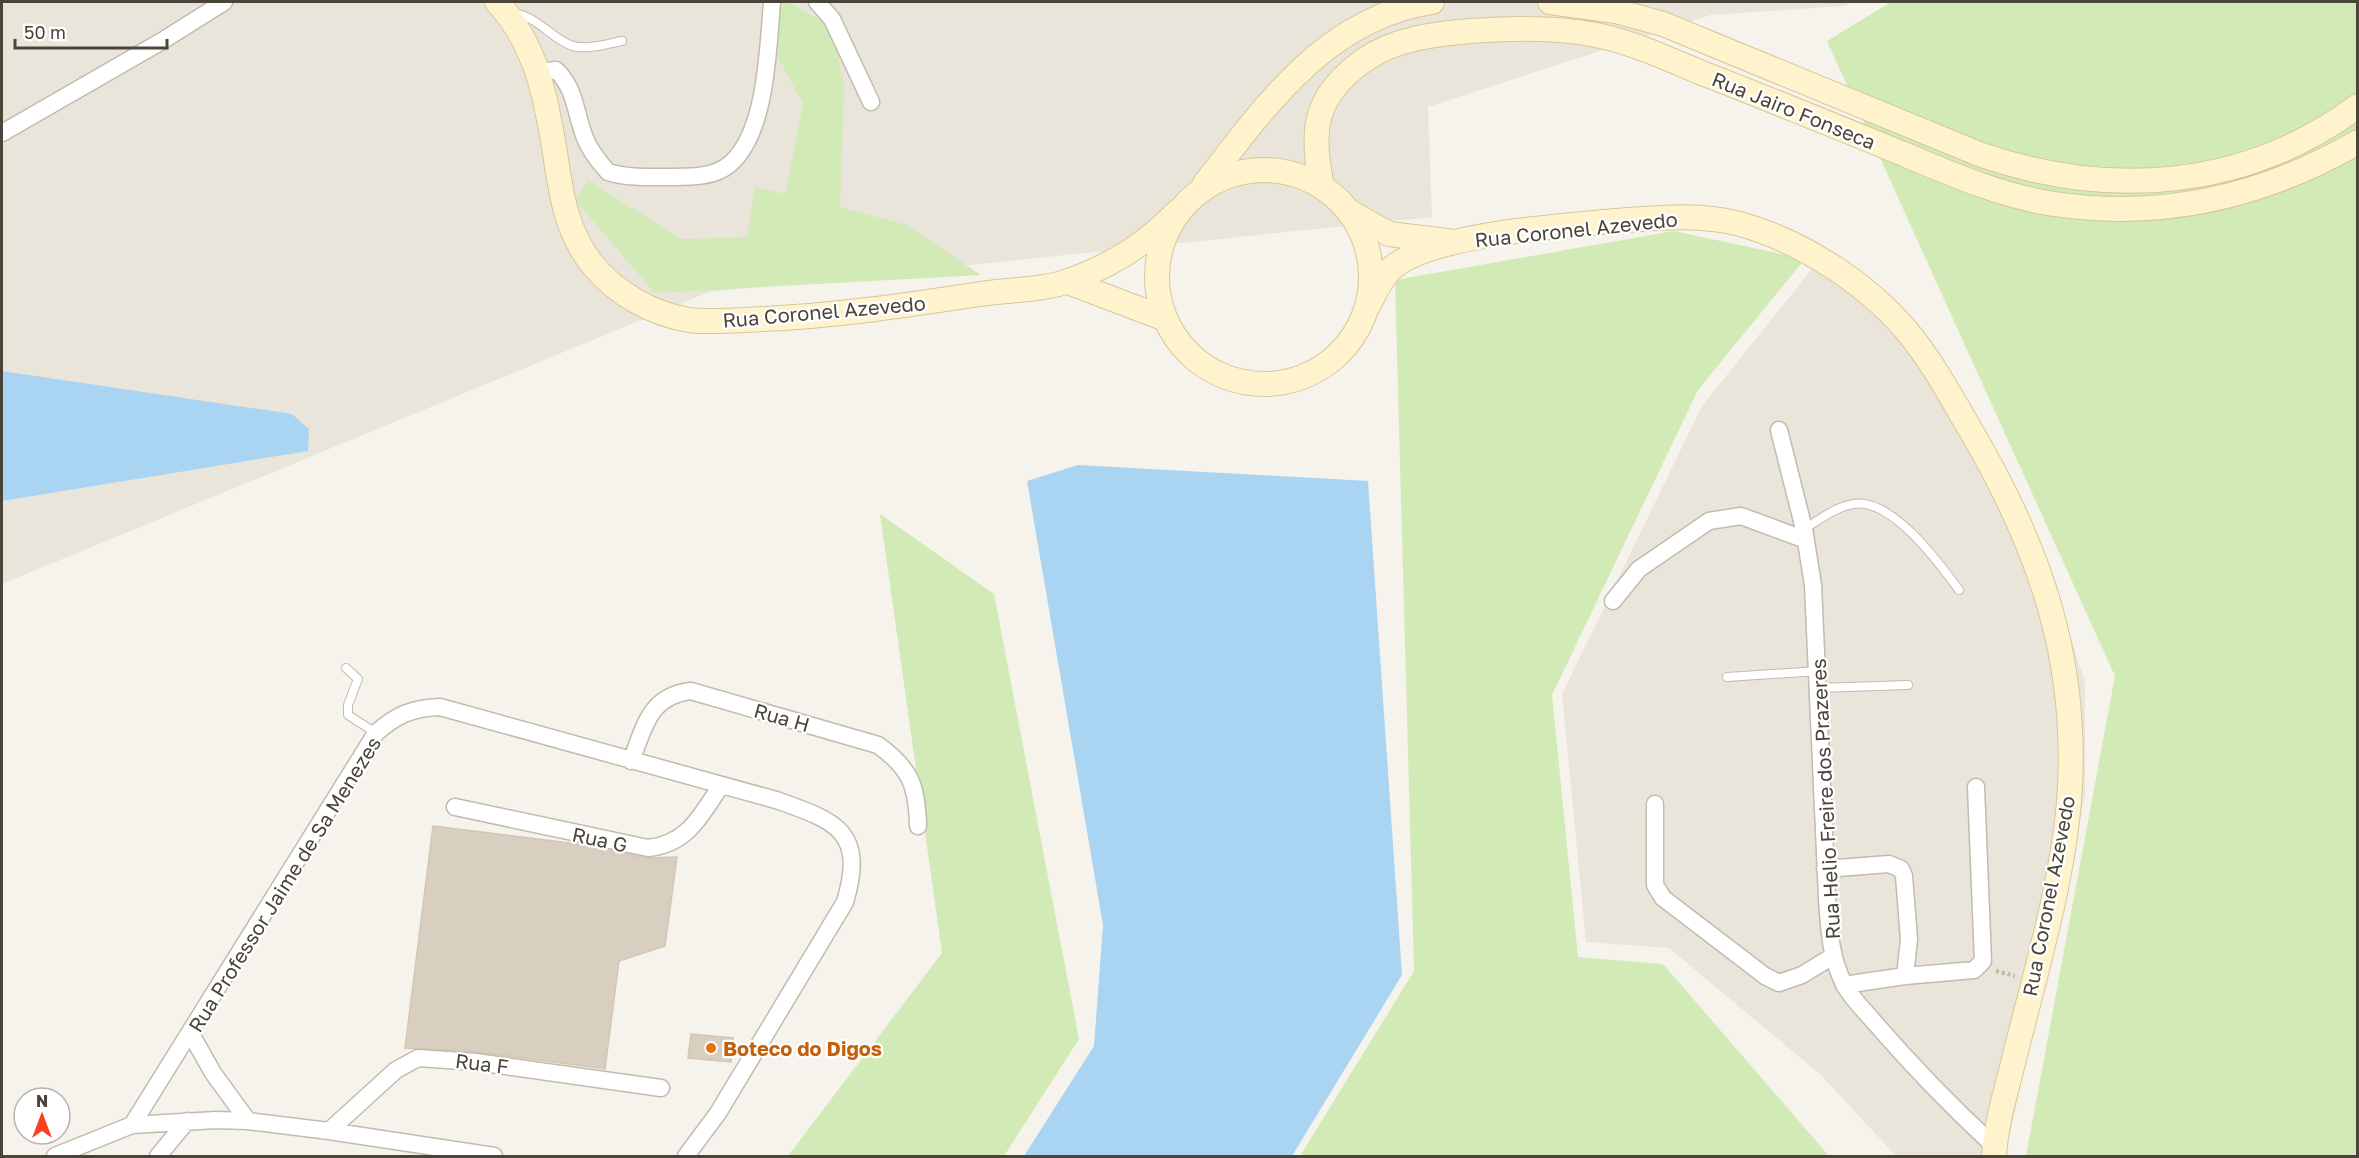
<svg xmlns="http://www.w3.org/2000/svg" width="2359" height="1158" font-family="'Golos Text',sans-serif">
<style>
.residential{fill:#eae5da}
.green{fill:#d2eab5}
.water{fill:#a9d4f2}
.building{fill:#d8cfc1;stroke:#d3c7b4;stroke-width:1.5}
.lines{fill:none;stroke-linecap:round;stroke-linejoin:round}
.service-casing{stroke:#c2bbae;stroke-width:10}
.minor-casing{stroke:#c2bbae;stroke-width:19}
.secondary-casing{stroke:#d6c79b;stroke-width:26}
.path{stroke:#c4b79f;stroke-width:4;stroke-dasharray:3 3;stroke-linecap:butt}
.service{stroke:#fff;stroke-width:8}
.minor{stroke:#fff;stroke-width:16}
.secondary{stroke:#fff3cd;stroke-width:24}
.food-dot{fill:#e8710a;stroke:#fff;stroke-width:2}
.labels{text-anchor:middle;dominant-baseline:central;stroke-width:4.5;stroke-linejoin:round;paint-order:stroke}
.street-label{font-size:20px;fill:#4b4439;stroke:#fff}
.food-label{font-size:20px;font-weight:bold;fill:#c56008;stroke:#fff;text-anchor:start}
</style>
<rect width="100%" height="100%" fill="#f6f3ec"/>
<path class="residential" d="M 2,2 L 1855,2 L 1843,6 L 1710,15 L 1428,107 L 1432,217 L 709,292 L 2,584 Z
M 1824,254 L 1908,325 L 2040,543 L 2085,682 L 2085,795 L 2005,1156 L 1896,1156 L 1821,1075 L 1669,948 L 1586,942 L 1562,694 L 1702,406 Z"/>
<path class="green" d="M 780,2 L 789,2 L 831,27 L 844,84 L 840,207 L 906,225 L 981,275 L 655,293 L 575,200 L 588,180 L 681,239 L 747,237 L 755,187 L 785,194 L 803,104 L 778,57 Z
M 1891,2 L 2357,2 L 2357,1156 L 2026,1156 L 2115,676 L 1827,41 Z
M 1674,231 L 1805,259 L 1698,390 L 1552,695 L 1578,957 L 1663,964 L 1829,1156 L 1300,1156 L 1414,971 L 1395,280 Z
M 880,514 L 994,594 L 1079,1039 L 1004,1156 L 788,1156 L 942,953 Z"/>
<path class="water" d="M 2,371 L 292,414 L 309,429 L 308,451 L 2,501 Z
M 1078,465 L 1368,481 L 1402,975 L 1292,1156 L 1024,1156 L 1094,1046 L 1103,925 L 1027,481 Z"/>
<path class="building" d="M 433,826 L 585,845 L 646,858 L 677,857 L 665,946 L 619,961 L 605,1069 L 477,1052 L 405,1048 Z
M 691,1034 L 733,1038 L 731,1062 L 688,1058 Z"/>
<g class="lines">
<defs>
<path id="service" d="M 513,13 C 538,17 549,36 570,45 C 585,51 606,44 622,41
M 1804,529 C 1819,520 1837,506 1854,504 C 1892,498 1939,563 1959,590
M 346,668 L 358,679 L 348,705 L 348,715 L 376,733
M 1727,677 L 1818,671
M 1819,688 L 1908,685"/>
<path id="minor" d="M 817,2 L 832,19 L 871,102
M 538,72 L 556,70 C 576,89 575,113 585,138 C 590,151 599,162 608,172 C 627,178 648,177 668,177 C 688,177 714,178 730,164 C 767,132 768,47 772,2
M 2,133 L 162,41 L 224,2
M 1779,430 L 1804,529 L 1813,585 L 1827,898 C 1829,927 1830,957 1844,984 C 1851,998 1865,1011 1875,1023 C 1913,1067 1952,1107 1994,1146
M 1613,601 L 1639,569 L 1709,521 L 1741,516 L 1806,540
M 631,761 C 645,726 649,696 691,691 L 878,745 C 911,769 917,786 918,826
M 1655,804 L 1655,885 L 1663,898 L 1765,976 L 1779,983 L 1802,975 L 1833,956
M 455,807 L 648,848 C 687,844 700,817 720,787
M 1825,869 L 1889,864 L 1901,869 L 1904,876 L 1909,939 L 1905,976 L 1844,985
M 1905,976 L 1974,970 L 1983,961 L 1976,787
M 191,1034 L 213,1073 L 248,1121
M 132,1125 L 376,733 C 396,715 412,708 440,707 L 776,800 C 836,821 866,831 845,902 L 718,1113 L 686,1156
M 329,1131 L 396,1070 L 418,1058 L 476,1062 L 661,1088
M 55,1156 L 132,1125 L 216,1120 L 248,1121 L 329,1131 L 494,1156
M 158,1156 L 187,1121"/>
<path id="secondary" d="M 497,2 C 536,44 546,97 555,153 C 561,193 566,231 592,264 C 615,293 652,314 689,320 C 713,323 738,320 762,319 C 835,316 908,305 980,294 C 1007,290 1046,290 1071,280 C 1113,265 1146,244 1177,212
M 1550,2 L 1616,11 L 1663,24 L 1979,154 C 2108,199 2245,190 2358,106
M1157 277a107 107 0 1 1 214 0a107 107 0 1 1-214 0Z
M 1204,185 C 1265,106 1326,18 1432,2
M 1322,186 C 1310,131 1314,96 1363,61 C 1393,39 1434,34 1471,31 C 1511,28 1556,27 1596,35 C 1632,42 1668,59 1702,73 C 1769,99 1835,126 1901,153 C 1951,174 2001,196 2054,204 C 2163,220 2263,197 2358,142
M 1350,212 L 1389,234 L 1447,241
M 1068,282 L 1163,318
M 1368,306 C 1375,293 1381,278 1392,268 C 1431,234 1562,226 1615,221 C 1655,218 1700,213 1740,224 C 1801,241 1865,282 1906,330 C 1932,361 1950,395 1970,429 C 2040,548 2080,662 2069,802 C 2062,884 2035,975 2015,1055 C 2007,1088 1996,1122 1994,1156"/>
</defs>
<use href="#service" class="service-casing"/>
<use href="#minor" class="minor-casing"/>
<use href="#secondary" class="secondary-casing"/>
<path class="path" d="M 1996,971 L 2015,976"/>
<use href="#service" class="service"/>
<use href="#minor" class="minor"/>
<use href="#secondary" class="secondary"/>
</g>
<circle class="food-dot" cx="711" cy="1048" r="6"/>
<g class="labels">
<g class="street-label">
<text transform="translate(1794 110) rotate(22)">Rua Jairo Fonseca</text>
<text transform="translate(1576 229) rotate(-6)">Rua Coronel Azevedo</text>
<text transform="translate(824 311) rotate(-5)">Rua Coronel Azevedo</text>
<text transform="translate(782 717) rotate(16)">Rua H</text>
<text transform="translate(1825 799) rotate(-93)">Rua Helio Freire dos Prazeres</text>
<text transform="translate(600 839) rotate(12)">Rua G</text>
<text transform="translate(284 884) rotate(-58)">Rua Professor Jaime de Sa Menezes</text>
<text transform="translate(2048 896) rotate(-79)">Rua Coronel Azevedo</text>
<text transform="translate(482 1063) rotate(7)">Rua F</text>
</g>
<g class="food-label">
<text x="723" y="1048">Boteco do Digos</text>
</g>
</g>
<rect width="2359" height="1158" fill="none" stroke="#4b4439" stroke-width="6"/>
<g transform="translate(42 1116)"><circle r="28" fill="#ffffff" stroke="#b7b4b0" stroke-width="1.5"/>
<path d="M0-4.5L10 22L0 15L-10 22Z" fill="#fc3f1d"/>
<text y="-9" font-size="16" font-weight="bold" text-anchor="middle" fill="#4b4439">N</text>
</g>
<path d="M15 39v9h152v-9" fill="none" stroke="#4b4439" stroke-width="3"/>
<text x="24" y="39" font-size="18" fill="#4b4439" stroke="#ffffff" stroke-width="4.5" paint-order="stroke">50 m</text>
</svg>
